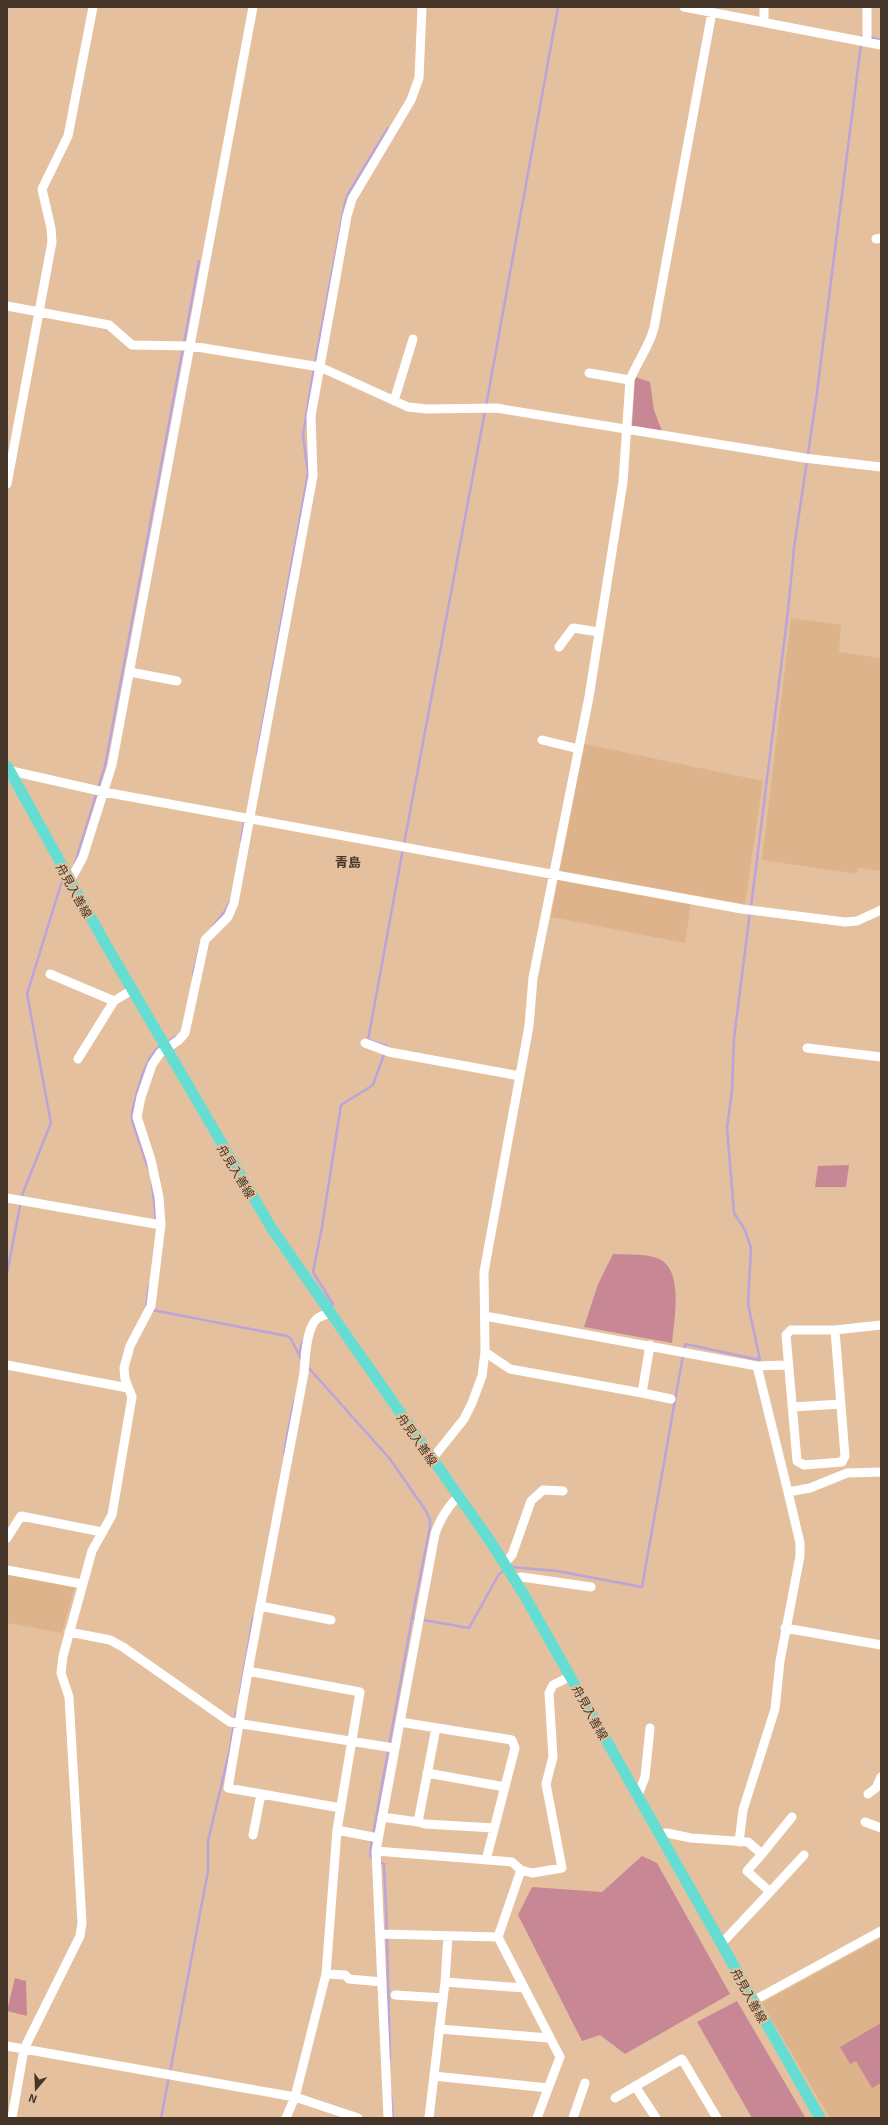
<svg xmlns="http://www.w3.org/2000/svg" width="888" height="2125" font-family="Georgia,'Noto Sans JP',serif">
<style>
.built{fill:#ddb38c}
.green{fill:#c78795}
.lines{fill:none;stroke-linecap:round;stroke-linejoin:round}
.stream{stroke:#bba3db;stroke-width:2.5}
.minor{stroke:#fff;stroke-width:9}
.major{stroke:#66ddd3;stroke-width:11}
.labels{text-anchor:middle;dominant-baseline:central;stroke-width:4;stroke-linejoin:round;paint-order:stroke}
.street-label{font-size:12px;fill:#443528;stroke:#e5c09e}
.neighbourhood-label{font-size:13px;font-weight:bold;fill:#443528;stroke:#e5c09e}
</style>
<rect width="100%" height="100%" fill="#e5c09e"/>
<path class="built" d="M 791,618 L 841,625 L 839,652 L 881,658 L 881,871 L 857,868 L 857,874 L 762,860 Z
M 584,744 L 763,781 L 745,904 L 692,895 L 685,943 L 551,917 Z
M 7,1574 L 75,1586 L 62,1633 L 7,1623 Z
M 881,1938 L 881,2118 L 830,2118 L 762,2003 Z"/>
<path class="green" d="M 635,377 L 650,382 L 654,410 L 662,431 L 632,426 Z
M 849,1165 L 846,1187 L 815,1187 L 818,1166 Z
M 613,1254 C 627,1255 646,1253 659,1259 C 684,1270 674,1321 672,1343 L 584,1327 L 598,1284 Z
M 642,1856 L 657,1863 L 730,1994 L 625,2054 L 600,2035 L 582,2041 L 518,1915 L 532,1887 L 602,1892 Z
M 15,1978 L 26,1981 L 27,2016 L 7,2011 Z
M 737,2001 L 805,2117 L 752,2118 L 697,2022 Z
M 881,2023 L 881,2083 L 872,2088 L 856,2061 L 850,2064 L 840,2047 Z"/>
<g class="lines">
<path class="stream" d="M 870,37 L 881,40
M 184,343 L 199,261
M 315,363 L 345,203 L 348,194 L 388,128
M 486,406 L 558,7
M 257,755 L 308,474 L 303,435 L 314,368
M 241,840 L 245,819
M 404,844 L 485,411
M 75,863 L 105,766 L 183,348
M 751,907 L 788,611 L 794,548 L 816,400 L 862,36 L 865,36
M 213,926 L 225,911 L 231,900
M 193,974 L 201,942
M 166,1043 L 175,1037
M 148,1168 L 132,1120 L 132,1113 C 136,1095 145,1054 162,1045
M 152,1182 L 156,1221
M 7,1274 L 22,1195 L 51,1123 L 27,994 L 62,881 L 65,877
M 330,1306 L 333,1304 L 313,1272 L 322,1227 L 341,1105 L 373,1085 L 387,1046 L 368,1040 L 403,849
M 146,1308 L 149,1286
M 152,1310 L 287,1336 L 291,1339 L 302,1361
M 299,1354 L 303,1340
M 307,1366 L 390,1459 L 426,1511 L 430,1520 L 430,1527 L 412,1618
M 284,1453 L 294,1401
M 512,1567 L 557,1571 L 642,1587 L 685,1344 L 760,1360 L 748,1304 L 751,1248 L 745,1230 L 734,1213 L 727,1128 L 732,1091 L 734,1038 L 750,912
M 240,1693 L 253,1618
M 373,1835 L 412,1618 L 469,1628 L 499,1574 L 506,1570
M 372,1839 L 370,1855 L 373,1859
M 379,1862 L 384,1864 L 387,1932
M 387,1937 L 390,2060
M 170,2072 L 208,1871 L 208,1841 L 230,1749 L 236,1712
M 391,2095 L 393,2118
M 161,2118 L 169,2077"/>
<path class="minor" d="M 684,7 L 881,45
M 764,7 L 764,22
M 867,7 L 867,42
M 876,239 L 881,238
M 7,306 L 109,325 L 132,345 L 191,346 L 320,367 L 408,407 L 427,409 L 496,408 L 804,458 L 881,467
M 589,373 L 630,380
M 394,401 L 413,339
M 7,484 L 52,242 L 51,228 L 42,189 L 68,136 L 93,7
M 559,647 L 573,628 L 599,632
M 130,672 L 177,681
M 542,740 L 579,749
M 7,770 L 104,792 L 742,909 L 845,922 L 857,921 L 881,910
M 70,881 L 83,857 L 112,765 L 253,7
M 50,974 L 114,1001 L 132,990
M 365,1043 L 389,1052 L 520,1076
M 807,1048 L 881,1057
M 78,1059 L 114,1001
M 7,1198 L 161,1225
M 330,1313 C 326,1315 320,1316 318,1318 C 306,1326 305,1360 304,1373 L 248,1671 L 228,1788 L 341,1808
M 485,1316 L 757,1366 L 788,1492 L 810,1488 L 847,1473 L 881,1472
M 835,1330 L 845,1456 L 842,1462 L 804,1465 L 797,1461 L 786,1335 L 791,1330 L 835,1330 L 881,1325
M 485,1352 L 510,1369 L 642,1393 L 650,1345
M 7,1365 L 128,1388
M 757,1366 L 788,1365
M 642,1393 L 671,1399
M 792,1407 L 841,1404
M 432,1459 L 464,1419 L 472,1403 L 482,1376 L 485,1352 L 484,1272 L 529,1026 L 533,978 L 589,697 L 623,482 L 630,380 C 637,362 649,347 654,328 L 712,12
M 7,1538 L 21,1516 L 102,1532
M 505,1563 L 512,1555 L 531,1501 L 543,1490 L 563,1491
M 7,1570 L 82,1584
M 514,1578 L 522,1577 L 591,1587
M 260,1606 L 331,1620
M 785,1628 L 881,1645
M 69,1632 L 110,1640 L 123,1647 L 230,1722 L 394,1748
M 248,1671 L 360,1692 L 337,1830 L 326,1974 L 295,2097 L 286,2118
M 400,1722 L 512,1740 L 515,1748 L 486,1860
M 436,1728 L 418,1822 L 425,1824 L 494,1828
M 427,1773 L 505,1787
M 868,1794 L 876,1788 L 881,1777
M 638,1795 L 645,1777 L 650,1728
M 382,1817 L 418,1822
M 865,1822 L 881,1828
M 337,1830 L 378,1838
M 659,1834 L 667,1833 L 691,1838 L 748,1842 L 762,1854 L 747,1871 L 770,1892 L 721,1944
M 253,1835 L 261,1794
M 739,1842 L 743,1810 L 775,1709 L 780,1661 L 800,1556 L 800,1543 L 788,1492
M 376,1851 L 512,1862 L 521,1870 L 498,1937
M 762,1854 L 792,1817
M 521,1870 L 532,1873 L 562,1868 L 546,1784 L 553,1757 L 549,1693 L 553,1685 L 571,1676
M 770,1892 L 804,1855
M 380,1934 L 498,1937 L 560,2057 L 537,2118
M 326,1974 L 345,1975 L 349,1979 L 382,1982
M 445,1982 L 524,1988
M 395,1995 L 443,1998
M 753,2001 L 881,1931
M 439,2029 L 549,2038
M 7,2046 L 295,2097 L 358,2118
M 434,2076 L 548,2088
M 635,2086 L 656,2118
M 615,2098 L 682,2059 L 717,2118
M 12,2118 L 24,2049 L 80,1936 L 82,1923 L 69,1697 L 61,1673 L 63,1656 L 92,1551 L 112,1515 L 132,1397 L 125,1379 L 124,1368 L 130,1346 L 151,1306 L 161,1225 L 159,1197 L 151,1160 L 137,1117 L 141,1097 L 152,1065 L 160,1053 L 179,1040 L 185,1033 L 205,940 L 228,917 L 234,903 L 313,476 L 311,416 L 347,216 L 352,199 L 411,100 L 419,78 L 422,7
M 388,2118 L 376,1851 L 435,1534 C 440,1519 447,1507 459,1496
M 429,2118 L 445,1982 L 448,1936
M 573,2118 L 585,2083"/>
<path class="major" d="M 7,766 L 105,943 L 272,1229 L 490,1541 L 523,1593 L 820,2118"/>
</g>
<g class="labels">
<g class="street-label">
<text transform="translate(75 890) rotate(61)">舟見入善線</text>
<text transform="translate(237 1171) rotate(59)">舟見入善線</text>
<text transform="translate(418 1439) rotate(55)">舟見入善線</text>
<text transform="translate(591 1712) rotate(61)">舟見入善線</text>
<text transform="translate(750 1995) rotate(61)">舟見入善線</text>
</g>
<g class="neighbourhood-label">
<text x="348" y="861">青島</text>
</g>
</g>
<rect width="888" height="2125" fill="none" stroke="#443528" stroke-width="16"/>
<g transform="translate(36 2089) rotate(199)" stroke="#e5c09e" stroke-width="3" paint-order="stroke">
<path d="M0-3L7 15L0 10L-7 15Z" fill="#443528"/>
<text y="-6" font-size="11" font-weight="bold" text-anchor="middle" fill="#443528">N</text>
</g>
</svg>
